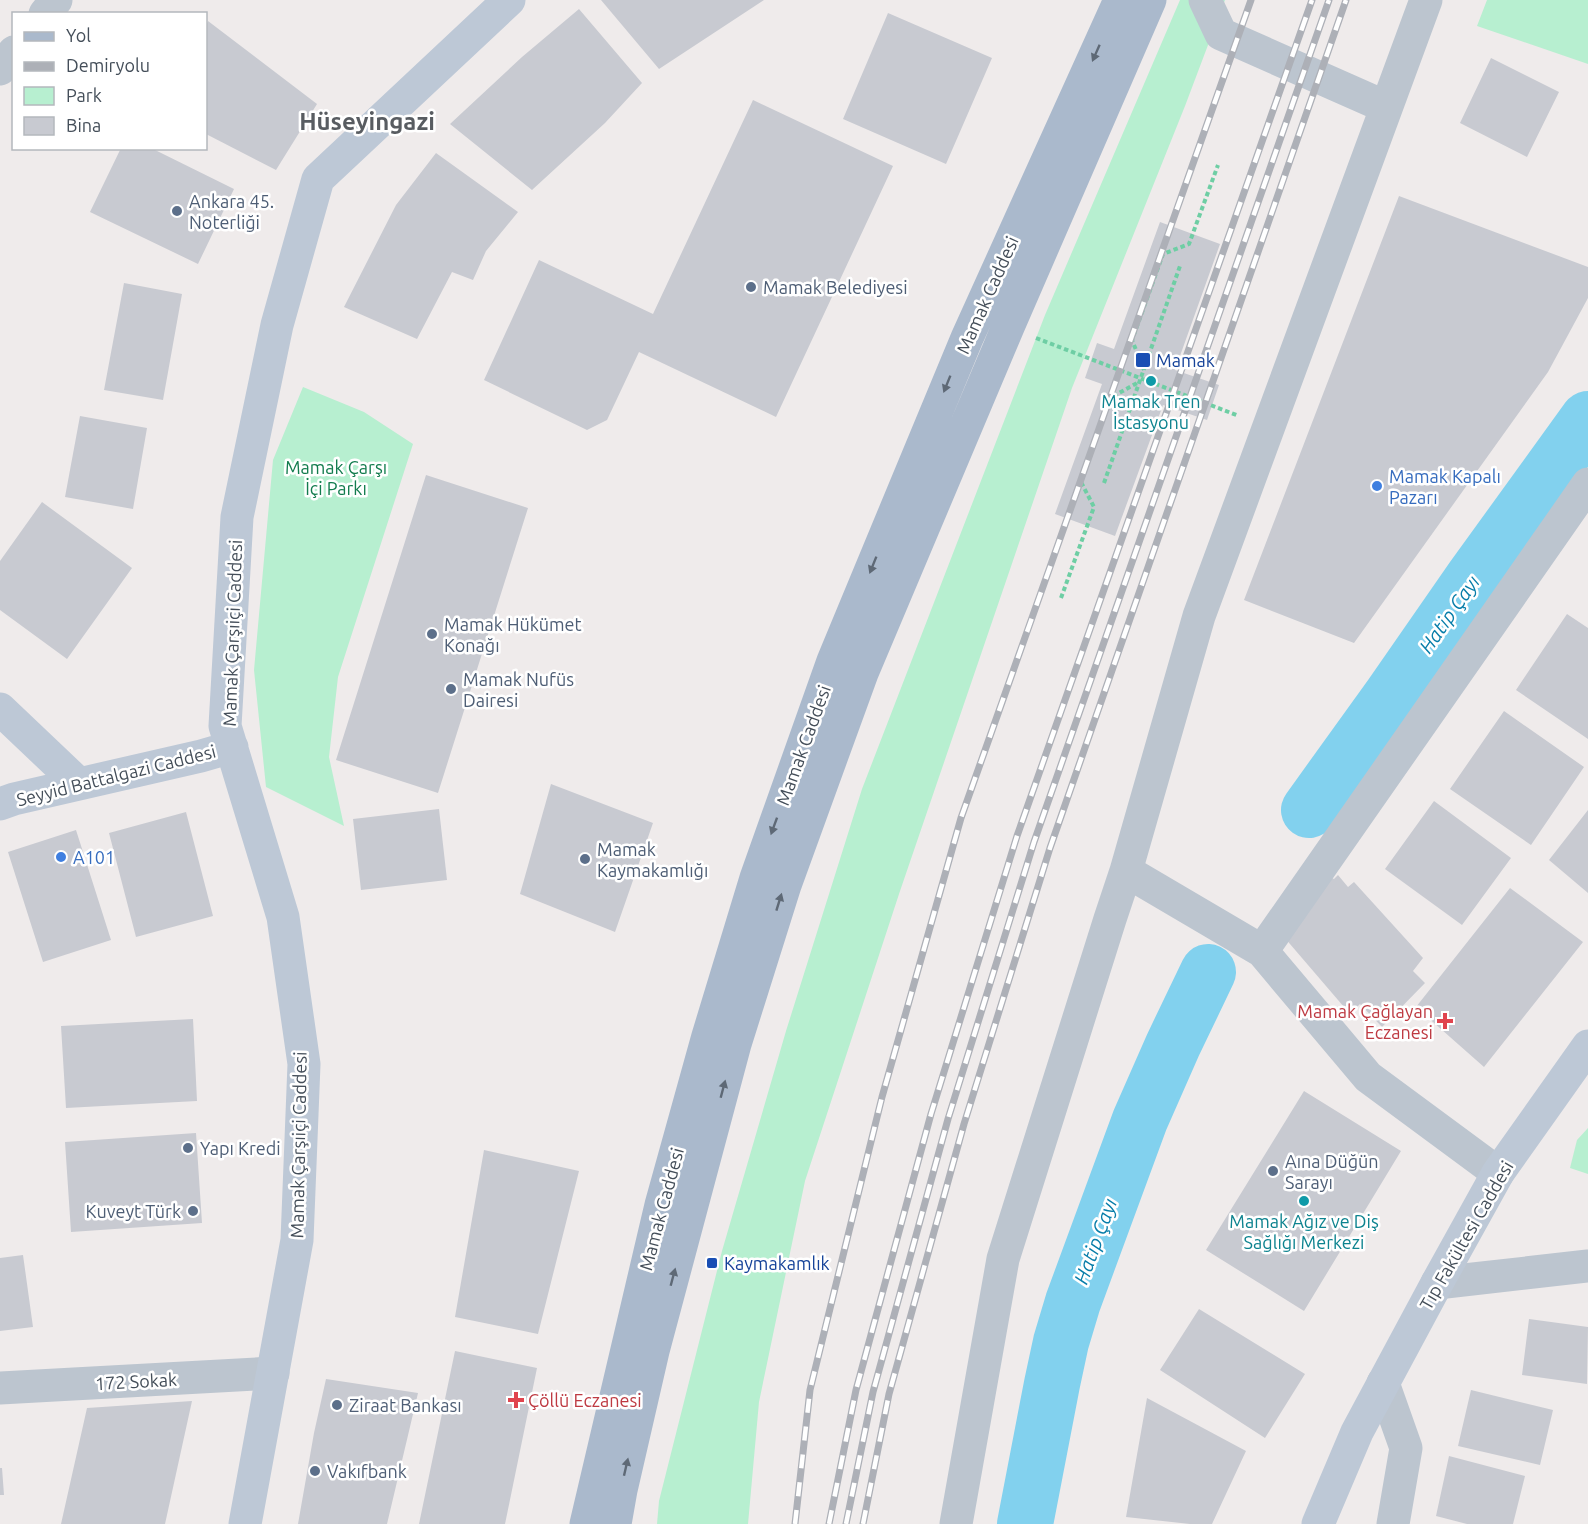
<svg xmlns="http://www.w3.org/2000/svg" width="1588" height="1524" font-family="Ubuntu,sans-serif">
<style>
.green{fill:#b7efd0}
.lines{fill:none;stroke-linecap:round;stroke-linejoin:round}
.river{stroke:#82d1ee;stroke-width:56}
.building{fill:#c8cad1}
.path{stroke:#6ecea4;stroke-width:4;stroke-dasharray:4.5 3;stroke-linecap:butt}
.street{stroke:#bcc5cf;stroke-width:33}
.secondary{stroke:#bdc8d6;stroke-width:33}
.primary{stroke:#aab9cc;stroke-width:33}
.rail-casing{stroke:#adb0b7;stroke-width:7}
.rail{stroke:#fff;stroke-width:4.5;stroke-dasharray:14;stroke-linecap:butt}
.oneway{fill:#5e6976}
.service-dot{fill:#5c6f8a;stroke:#fff;stroke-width:2}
.transit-dot{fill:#1a4fb4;stroke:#fff;stroke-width:2}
.culture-dot{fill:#0f9aa8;stroke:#fff;stroke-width:2}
.shop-dot{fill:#3f7fe0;stroke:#fff;stroke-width:2}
.health-dot{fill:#e0444e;stroke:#fff;stroke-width:2}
.labels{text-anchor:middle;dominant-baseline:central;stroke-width:5;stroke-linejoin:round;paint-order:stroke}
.service-label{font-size:18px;fill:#4e5e75;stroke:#fff;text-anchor:start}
.street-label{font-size:18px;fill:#444e59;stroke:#fff}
.transit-label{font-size:18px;fill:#164399;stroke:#fff;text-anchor:start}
.culture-label{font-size:18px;fill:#0d838f;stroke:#fff}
.park-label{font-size:18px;fill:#137c4e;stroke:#fff}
.shop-label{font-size:18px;fill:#366cbe;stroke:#fff;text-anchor:start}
.health-label{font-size:18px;fill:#be3a42;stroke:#fff;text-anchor:end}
.water-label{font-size:20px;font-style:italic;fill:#077da9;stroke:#fff}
.district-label{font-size:24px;font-weight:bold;fill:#585c61;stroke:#fff}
</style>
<rect width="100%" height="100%" fill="#efebeb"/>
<path class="green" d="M 1180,0 L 1225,0 L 1185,106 L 1072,388 L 899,894 L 805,1181 L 759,1402 L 748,1524 L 657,1524 L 659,1501 L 722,1251 L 786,1031 L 862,789 L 1045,315 Z
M 1487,0 L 1588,0 L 1588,64 L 1477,26 Z
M 303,387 L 364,412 L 413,444 L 338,677 L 329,757 L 344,826 L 266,787 L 254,670 L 273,460 Z
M 1588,1128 L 1588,1174 L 1570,1168 L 1577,1140 Z"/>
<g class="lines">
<path class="river" d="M 1309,810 L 1391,696 L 1473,578 L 1588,419
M 1025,1524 L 1052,1384 L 1061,1342 L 1073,1302 L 1140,1120 L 1173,1045 L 1208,972"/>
</g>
<path class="building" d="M 601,0 L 764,0 L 659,69 Z
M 579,9 L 642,83 L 605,123 L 532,190 L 450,124 L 522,57 Z
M 888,13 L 992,58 L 946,164 L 843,119 Z
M 208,21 L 317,104 L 276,170 L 206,134 L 206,26 Z
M 1491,58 L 1559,92 L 1527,157 L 1460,123 Z
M 753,100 L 893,166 L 776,417 L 639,352 L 607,420 L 587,430 L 484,380 L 539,260 L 653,314 Z
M 121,148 L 151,148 L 234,189 L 198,264 L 90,212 Z
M 436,153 L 518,212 L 486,251 L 473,280 L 452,272 L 417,339 L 344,307 L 396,205 Z
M 1399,196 L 1588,267 L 1588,298 L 1548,372 L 1354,643 L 1244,600 Z
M 1160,222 L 1220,244 L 1175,370 L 1219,385 L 1207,420 L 1163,405 L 1115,536 L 1055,514 L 1102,384 L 1085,378 L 1097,343 L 1114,349 Z
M 124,283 L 182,294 L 163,400 L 104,390 Z
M 80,416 L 147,428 L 133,509 L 65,497 Z
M 426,475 L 528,508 L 438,793 L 336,760 Z
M 42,502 L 132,568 L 67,659 L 0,610 L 0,561 Z
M 1567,614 L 1588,628 L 1588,739 L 1516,690 Z
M 1504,711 L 1584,767 L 1531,845 L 1450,789 Z
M 551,784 L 653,823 L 615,932 L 520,894 Z
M 1434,801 L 1511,858 L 1462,925 L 1385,869 Z
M 439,809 L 447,880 L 361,890 L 353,819 Z
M 1588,810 L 1588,893 L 1549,860 Z
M 186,812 L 213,916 L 136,937 L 109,833 Z
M 76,830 L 111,940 L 43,962 L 8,852 Z
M 1338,875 L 1348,887 L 1354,882 L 1423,958 L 1413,971 L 1425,983 L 1382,1027 L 1360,1004 L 1350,1014 L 1284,937 L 1332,878 L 1334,879 Z
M 1510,888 L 1583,942 L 1484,1067 L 1416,1007 Z
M 193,1019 L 197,1101 L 66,1108 L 61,1026 Z
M 1304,1091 L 1401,1151 L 1304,1311 L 1206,1250 Z
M 196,1133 L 202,1223 L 71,1232 L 65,1142 Z
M 484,1150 L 579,1171 L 538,1334 L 455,1317 Z
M 23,1255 L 33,1327 L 0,1331 L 0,1258 Z
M 1199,1309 L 1305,1374 L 1265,1438 L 1160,1370 Z
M 1529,1319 L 1588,1327 L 1587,1384 L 1522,1375 Z
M 455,1351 L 537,1368 L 505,1524 L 419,1524 Z
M 326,1379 L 418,1393 L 387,1524 L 298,1524 L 314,1433 Z
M 1471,1390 L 1553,1410 L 1540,1465 L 1458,1446 Z
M 1147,1398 L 1246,1451 L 1212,1524 L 1190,1524 L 1126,1517 Z
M 192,1401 L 165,1524 L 61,1524 L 87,1408 Z
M 1449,1456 L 1525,1476 L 1513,1524 L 1467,1524 L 1436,1516 Z
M 0,1468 L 2,1468 L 4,1495 L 0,1495 Z"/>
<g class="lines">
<path class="path" d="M 1036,338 L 1239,416
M 1144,370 L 1132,340 L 1163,254 L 1189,244 L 1218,165
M 1104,483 L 1180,266
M 1061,598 L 1094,507 L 1081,482 L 1110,398 L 1139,382"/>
<path class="street" d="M 1205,0 L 1221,34 L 1386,107
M 1426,0 L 1199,616 L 1126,871 L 1262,951 L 1368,1077 L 1498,1173
M 45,14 L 56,0
M 0,69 L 14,52
M 1262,951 L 1588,484
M 1437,1283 L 1588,1266
M 1383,1383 L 1406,1448 L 1393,1524
M 0,1388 L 273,1373
M 956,1524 L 1003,1259 L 1110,919 L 1126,871"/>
<path class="secondary" d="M 0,709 L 79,784
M 0,804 L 14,799 L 201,756 L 232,747
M 245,1524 L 297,1240 L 304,1064 L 283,917 L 225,726 L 237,517 L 277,325 L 318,179 L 509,0
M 1318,1524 L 1357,1432 L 1437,1283 L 1498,1173 L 1588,1046"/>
<path class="primary" d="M 586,1524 L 661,1205 L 708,1036 L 756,878 L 833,661 L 967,338 L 1120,0
M 615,1524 L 621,1490 L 653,1351 L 735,1044 L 785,885 L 862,673 L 1008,327 L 1150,0"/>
<defs>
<path id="rail" d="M 795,1524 L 810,1390 L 882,1097 L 961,818 L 1251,0
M 829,1524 L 856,1390 L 931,1114 L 1017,836 L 1312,0
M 846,1524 L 873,1392 L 948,1119 L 1034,842 L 1329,0
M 863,1524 L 889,1394 L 964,1124 L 1050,848 L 1346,0"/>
</defs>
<use href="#rail" class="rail-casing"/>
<use href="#rail" class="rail"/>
</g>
<defs><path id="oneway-solid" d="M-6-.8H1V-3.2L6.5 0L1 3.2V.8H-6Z" transform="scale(1.5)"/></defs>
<g class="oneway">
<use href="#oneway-solid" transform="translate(1096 53) rotate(114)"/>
<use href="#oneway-solid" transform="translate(947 384) rotate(112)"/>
<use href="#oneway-solid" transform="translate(873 565) rotate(112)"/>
<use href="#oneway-solid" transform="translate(774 826) rotate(110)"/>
<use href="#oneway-solid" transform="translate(779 902) rotate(-73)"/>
<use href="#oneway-solid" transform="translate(723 1089) rotate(-75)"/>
<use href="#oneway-solid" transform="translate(673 1277) rotate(-75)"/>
<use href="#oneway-solid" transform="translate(626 1467) rotate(-77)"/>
</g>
<g class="service-dot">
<circle cx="177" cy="211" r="6"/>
<circle cx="751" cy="287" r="6"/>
<circle cx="432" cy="634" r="6"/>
<circle cx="451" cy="689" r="6"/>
<circle cx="585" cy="859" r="6"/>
<circle cx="188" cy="1148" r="6"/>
<circle cx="1273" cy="1171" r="6"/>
<circle cx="193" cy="1211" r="6"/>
<circle cx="337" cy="1405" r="6"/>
<circle cx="315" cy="1471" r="6"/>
</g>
<g class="transit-dot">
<rect x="1135" y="352" width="16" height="16" rx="3"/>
<rect x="706" y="1257" width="12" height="12" rx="3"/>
</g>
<g class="culture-dot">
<circle cx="1151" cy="381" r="6"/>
<circle cx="1304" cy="1201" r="6"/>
</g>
<g class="shop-dot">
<circle cx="1377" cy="486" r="6"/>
<circle cx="61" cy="857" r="6"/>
</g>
<g class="health-dot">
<path d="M1442 1012h6v6h6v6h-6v6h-6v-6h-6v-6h6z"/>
<path d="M513 1391h6v6h6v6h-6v6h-6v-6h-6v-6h6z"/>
</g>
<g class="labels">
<g class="service-label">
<text x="189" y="201">Ankara 45.<tspan x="189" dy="21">Noterliği</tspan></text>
<text x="763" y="287">Mamak Belediyesi</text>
<text x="444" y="624">Mamak Hükümet<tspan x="444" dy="21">Konağı</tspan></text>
<text x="463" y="679">Mamak Nufüs<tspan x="463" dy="21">Dairesi</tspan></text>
<text x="597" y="849">Mamak<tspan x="597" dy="21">Kaymakamlığı</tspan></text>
<text x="200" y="1148">Yapı Kredi</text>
<text x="1285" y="1161">Aına Düğün<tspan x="1285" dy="21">Sarayı</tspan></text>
<text x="181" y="1211" text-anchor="end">Kuveyt Türk</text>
<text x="349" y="1405">Ziraat Bankası</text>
<text x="327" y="1471">Vakıfbank</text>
</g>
<g class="street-label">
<text transform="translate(987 295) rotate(-66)">Mamak Caddesi</text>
<text transform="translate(232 633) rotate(-88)">Mamak Çarşıiçi Caddesi</text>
<text transform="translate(803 745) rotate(-70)">Mamak Caddesi</text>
<text transform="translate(116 775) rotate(-14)">Seyyid Battalgazi Caddesi</text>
<text transform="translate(298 1145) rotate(-89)">Mamak Çarşıiçi Caddesi</text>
<text transform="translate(661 1209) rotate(-75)">Mamak Caddesi</text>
<text transform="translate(1466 1235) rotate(-60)">Tıp Fakültesi Caddesi</text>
<text transform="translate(136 1381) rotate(-3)">172 Sokak</text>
</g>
<g class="transit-label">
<text x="1156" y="360">Mamak</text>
<text x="724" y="1263">Kaymakamlık</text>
</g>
<g class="culture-label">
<text x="1151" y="401">Mamak Tren<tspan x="1151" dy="21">İstasyonu</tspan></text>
<text x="1304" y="1221">Mamak Ağız ve Diş<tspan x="1304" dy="21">Sağlığı Merkezi</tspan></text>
</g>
<g class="park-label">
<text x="336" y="467">Mamak Çarşı<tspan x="336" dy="21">İçi Parkı</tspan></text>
</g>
<g class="shop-label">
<text x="1389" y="476">Mamak Kapalı<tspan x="1389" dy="21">Pazarı</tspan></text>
<text x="73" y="857">A101</text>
</g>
<g class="health-label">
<text x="1433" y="1011">Mamak Çağlayan<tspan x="1433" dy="21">Eczanesi</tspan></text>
<text x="528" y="1400" text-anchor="start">Çöllü Eczanesi</text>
</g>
<g class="water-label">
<text transform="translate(1449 614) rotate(-55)">Hatip Çayı</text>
<text transform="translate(1095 1241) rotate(-70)">Hatip Çayı</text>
</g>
<g class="district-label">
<text x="367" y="121">Hüseyingazi</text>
</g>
</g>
<rect x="12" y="12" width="195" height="138" fill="#ffffff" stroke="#b4b8bd" stroke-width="1.5"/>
<rect x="24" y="32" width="30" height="9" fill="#aab9cc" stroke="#b4b8bd" stroke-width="1.5"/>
<text x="66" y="42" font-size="18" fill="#444e59">Yol</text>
<rect x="24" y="62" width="30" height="9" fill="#adb0b7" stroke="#b4b8bd" stroke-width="1.5"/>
<text x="66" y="72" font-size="18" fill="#444e59">Demiryolu</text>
<rect x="24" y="87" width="30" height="18" fill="#b7efd0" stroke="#b4b8bd" stroke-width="1.5"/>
<text x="66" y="102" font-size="18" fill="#444e59">Park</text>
<rect x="24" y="117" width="30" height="18" fill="#c8cad1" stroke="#b4b8bd" stroke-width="1.5"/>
<text x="66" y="132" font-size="18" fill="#444e59">Bina</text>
</svg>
